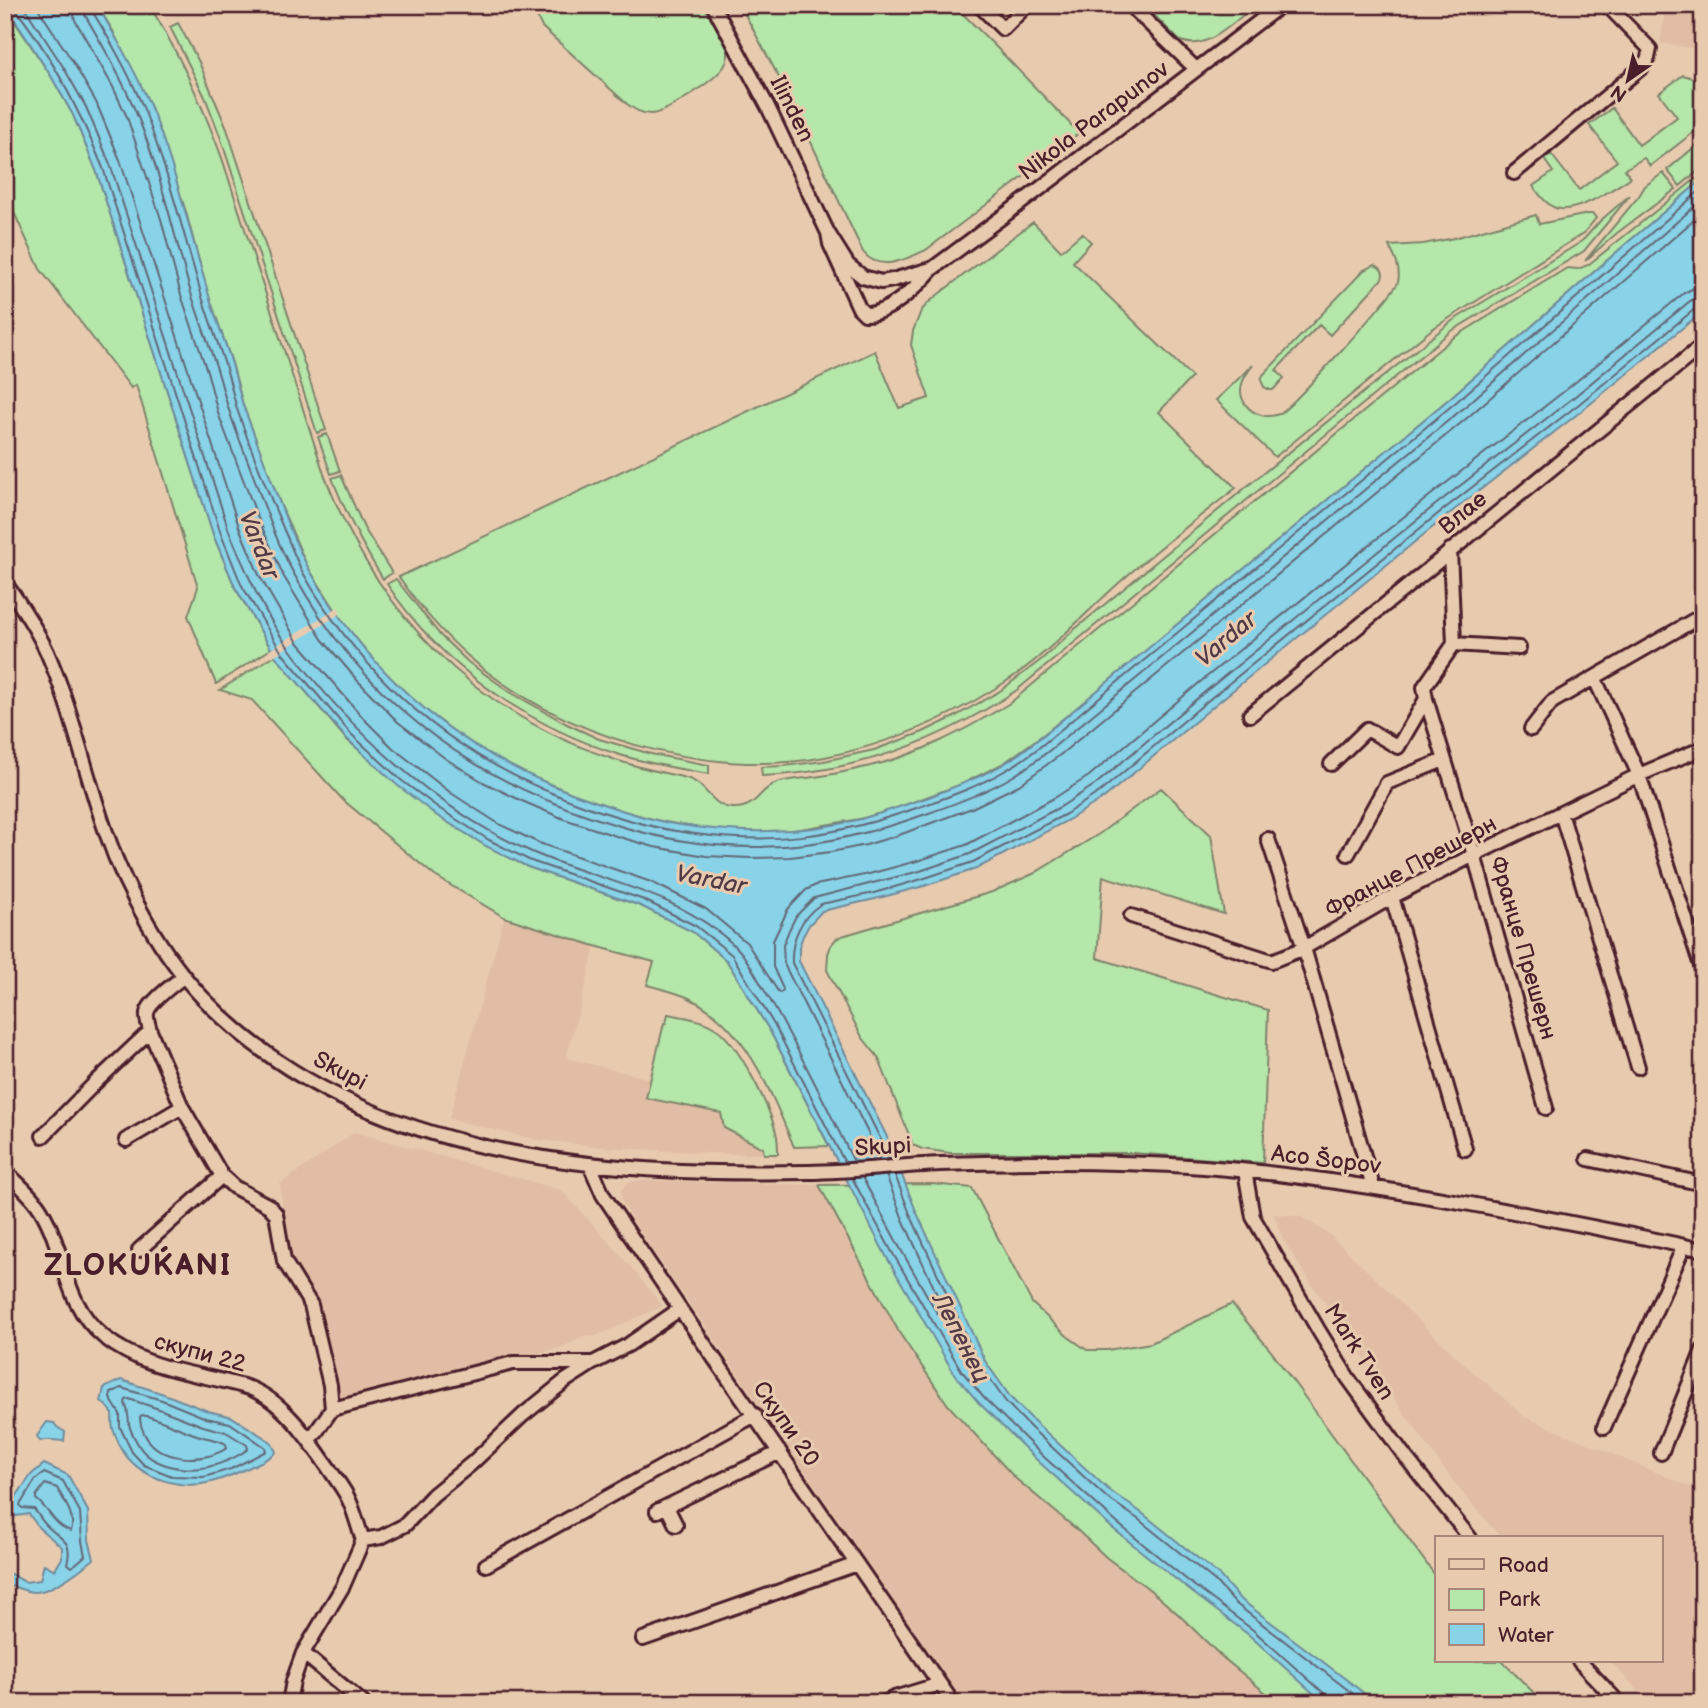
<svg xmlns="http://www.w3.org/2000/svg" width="1708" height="1708" font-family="'Balsamiq Sans',sans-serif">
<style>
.built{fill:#e1bda5}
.green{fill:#b4e7a9;stroke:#7f836a;stroke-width:2}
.water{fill:#88d3e8;stroke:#6f8b9c;stroke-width:2}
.pier{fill:#e8cbaf}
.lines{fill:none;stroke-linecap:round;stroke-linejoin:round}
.shore{stroke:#636777;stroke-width:2}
.minor-casing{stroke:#4a1f2b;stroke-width:18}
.minor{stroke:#e8cbaf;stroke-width:12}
.labels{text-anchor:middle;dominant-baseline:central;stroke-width:6;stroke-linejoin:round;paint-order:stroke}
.street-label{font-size:23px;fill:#4a1f2b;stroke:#e8cbaf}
.water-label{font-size:24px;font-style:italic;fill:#533a47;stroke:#e8cbaf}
.district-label{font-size:30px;font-weight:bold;letter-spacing:2px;fill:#4a1f2b;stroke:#e8cbaf}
</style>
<rect width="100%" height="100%" fill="#e8cbaf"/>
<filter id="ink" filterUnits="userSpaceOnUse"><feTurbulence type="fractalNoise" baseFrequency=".0143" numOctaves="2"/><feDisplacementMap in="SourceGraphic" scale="14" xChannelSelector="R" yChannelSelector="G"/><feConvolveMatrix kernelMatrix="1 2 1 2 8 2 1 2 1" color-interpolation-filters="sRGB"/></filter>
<g filter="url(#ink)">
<path class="built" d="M 1666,5 L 1703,5 L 1703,50 L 1660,43 Z
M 504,917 L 595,946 L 585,989 L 566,1058 L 651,1079 L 647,1098 L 721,1113 L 725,1128 L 764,1148 L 764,1154 L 725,1154 L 602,1147 L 533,1139 L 449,1119 Z
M 355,1132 L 561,1190 L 620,1254 L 663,1306 L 594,1337 L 586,1335 L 563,1347 L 468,1370 L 338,1404 L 325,1352 L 288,1262 L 280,1184 Z
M 640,1180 L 819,1185 L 900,1334 L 948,1405 L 1015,1478 L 1075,1528 L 1107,1558 L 1149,1589 L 1178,1614 L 1221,1656 L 1278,1703 L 964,1703 L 634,1223 L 622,1202 L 621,1190 L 629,1182 Z
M 1274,1214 L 1300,1216 L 1329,1234 L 1460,1360 L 1525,1417 L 1703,1492 L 1703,1703 L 1650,1703 L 1610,1661 L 1661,1661 L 1661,1538 L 1501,1538 L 1455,1484 L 1311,1283 L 1282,1238 Z"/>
<path class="green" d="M 97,5 L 149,5 C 180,54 202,104 222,158 L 324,474 C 376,611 470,710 610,758 C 635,767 661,772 686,778 C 706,782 711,808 733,808 C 758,809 759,788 777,783 C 789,779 802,779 814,777 C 831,775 849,771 866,767 C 918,756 965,730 1010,703 L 1453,338 L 1567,268 L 1578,269 L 1588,265 L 1703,173 L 1703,179 L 1627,243 L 1450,398 L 1080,705 L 1044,734 L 1004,763 L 962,784 L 891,810 L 860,819 L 789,831 L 751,832 L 709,830 L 660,821 L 623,811 L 574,794 L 533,777 L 496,759 L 461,737 L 415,702 L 376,663 L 344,623 L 307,566 L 281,506 L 243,405 L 232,363 L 206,287 L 186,212 L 166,150 L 113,31 Z
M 542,5 L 704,5 C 712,19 728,37 728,53 C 728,59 726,64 723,68 C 713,81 667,113 651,114 C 641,114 634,109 627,104 L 542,27 C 537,19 536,13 542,5 Z
M 740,5 L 954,5 L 999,50 L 1079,133 L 1018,181 L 926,250 C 907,259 879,273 863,252 L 790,98 Z
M 1144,5 L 1255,5 C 1236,20 1205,54 1179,40 Z
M 5,7 L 51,76 L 73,115 L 96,170 L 214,537 L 235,587 L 271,649 L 216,684 L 188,616 L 198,587 L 136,385 L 131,388 L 40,269 L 5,193 Z
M 178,23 L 199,62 L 227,129 L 326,430 L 317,433 L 220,136 L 205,97 L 170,27 Z
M 1683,75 L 1703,81 L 1703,125 L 1650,166 L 1644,158 L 1625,169 L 1630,178 C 1613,189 1573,217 1553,207 C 1544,202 1539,194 1533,186 L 1553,172 L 1544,159 L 1551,154 L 1579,190 L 1617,161 L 1589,125 L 1612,108 L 1639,145 L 1677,117 L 1659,93 Z
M 1703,140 L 1703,167 L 1680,186 L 1667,170 Z
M 1663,173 L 1676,189 L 1617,233 L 1585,261 L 1639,196 L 1645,186 Z
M 1630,195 L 1584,251 L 1450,332 L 1017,690 C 937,743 857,772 762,776 L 761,767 L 784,766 L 824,761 L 874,750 L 923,732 L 952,718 L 1000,691 L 1042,659 L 1075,629 L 1251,483 L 1452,321 L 1578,244 L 1585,238 L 1600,221 Z
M 1588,214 L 1593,214 L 1596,218 L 1584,233 L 1432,329 L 1275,457 L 1216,400 L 1253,365 C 1248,371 1244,377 1242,384 C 1236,405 1259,422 1279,414 C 1291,408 1394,294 1398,282 C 1401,269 1395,257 1389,246 L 1423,244 L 1454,238 L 1536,215 L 1539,224 Z
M 1033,222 L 1061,251 L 1082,233 L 1091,242 L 1073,262 L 1192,377 L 1159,412 L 1236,488 C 1200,516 1164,544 1129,574 C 1085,612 1046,658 996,688 C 943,721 886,745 825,757 C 707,780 558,736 468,656 C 442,633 419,606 399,577 L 875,351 L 899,408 L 929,398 L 911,345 L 913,331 L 921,311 L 928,303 L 940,293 Z
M 1374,265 C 1382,267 1386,275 1380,281 L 1330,335 L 1319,325 L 1276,370 L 1284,378 L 1273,390 L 1270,390 L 1264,387 L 1261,380 L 1263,375 L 1364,270 Z
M 327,434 L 340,471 L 331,474 L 318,437 Z
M 341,475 L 364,528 L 392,573 L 383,579 C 363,547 346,514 332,478 Z
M 396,579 L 440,635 L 468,662 L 510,692 L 567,724 L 599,739 L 651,754 L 709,765 L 709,774 C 679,769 650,764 620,755 C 528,726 441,666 387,584 Z
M 275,655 L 346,739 L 436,815 L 486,846 L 528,867 L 641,906 L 693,932 L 727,961 L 770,1031 L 829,1146 L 794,1147 C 771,1092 746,1026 689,998 C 676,992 661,989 647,985 L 654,962 L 595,946 L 504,917 L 435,876 L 343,800 L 252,700 L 220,690 Z
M 1161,788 L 1211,835 L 1224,914 L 1103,876 L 1097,958 L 1268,1010 L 1263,1163 L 1133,1153 L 950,1153 L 922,1149 L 913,1145 L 878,1057 L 862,1037 L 827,970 L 828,954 L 831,945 L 836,939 L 842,936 L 992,892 L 1033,874 L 1099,834 Z
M 668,1014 C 684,1017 701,1019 715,1028 C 738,1042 769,1106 776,1132 C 778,1139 778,1147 778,1154 L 764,1154 L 763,1148 L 724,1128 L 721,1113 L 646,1098 L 664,1023 L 666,1023 Z
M 932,1184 L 972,1188 L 1032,1303 L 1067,1336 L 1087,1350 L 1107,1350 L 1151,1343 L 1232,1304 L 1271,1351 L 1437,1578 L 1437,1661 L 1502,1661 L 1544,1703 L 1278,1703 L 1221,1656 L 1178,1614 L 1149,1589 L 1107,1558 L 1075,1528 L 1015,1478 L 948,1405 L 900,1334 L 819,1185 Z"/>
<path class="water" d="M 5,5 L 97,5 C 116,37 135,70 150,105 C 174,163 188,225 206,285 C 213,312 224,338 232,364 C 236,378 239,393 244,408 C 252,429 260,450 268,471 C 280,504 292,538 309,569 C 375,684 468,759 594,801 C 620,810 647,819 674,824 C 736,834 799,835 861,819 C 883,813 904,805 926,798 C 952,788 977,779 1002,765 C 1030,748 1054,726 1080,705 L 1450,398 L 1627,243 L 1703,179 L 1703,311 L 1584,409 L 1444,518 L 1216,704 L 1105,797 L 1070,819 L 976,869 L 924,886 L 875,899 L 822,911 L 809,925 L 803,936 L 799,947 L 799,961 L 886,1135 L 916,1211 L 985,1361 L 1011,1398 L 1035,1422 L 1110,1491 L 1142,1513 L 1220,1576 L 1239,1598 L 1377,1703 L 1324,1703 L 1249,1635 L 1188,1589 L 1111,1527 L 1039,1462 L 979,1403 L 955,1375 L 886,1256 L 770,1031 L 727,961 L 693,932 L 641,906 L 528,867 L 486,846 L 436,815 L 397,785 L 346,738 L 276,657 L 235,587 L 214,537 L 96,170 L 73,115 L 51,76 Z
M 121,1380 L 164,1394 L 208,1411 L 232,1417 L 271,1442 L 276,1452 C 268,1460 258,1463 248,1468 C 235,1474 221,1480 207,1483 C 181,1489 145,1479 128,1458 C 122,1451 116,1438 113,1429 C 110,1415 118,1413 101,1402 L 104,1388 Z
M 47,1422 L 54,1423 L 57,1427 L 65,1432 L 64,1441 C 55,1441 49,1438 40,1441 L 37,1436 Z
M 44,1464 L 68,1475 L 88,1511 L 89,1540 L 94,1559 C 80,1570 52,1592 34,1592 C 27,1592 18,1588 12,1586 L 5,1593 L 5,1571 L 25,1582 L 40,1580 L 44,1564 L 55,1570 L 62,1558 L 62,1547 L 39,1528 L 29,1514 L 10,1517 L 5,1522 L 5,1512 L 32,1474 Z"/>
<path class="pier" d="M 338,607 L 341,613 L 272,657 L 268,651 Z"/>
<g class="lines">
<path class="shore" d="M 12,5 C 51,52 80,112 103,168 L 221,534 L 241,584 L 282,653 L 351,734 L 401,780 L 440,809 L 489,840 L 531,861 L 644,900 L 696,926 L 732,955 L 776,1028 L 845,1163
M 23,5 L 64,68 L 86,107 L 110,164 L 229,531 C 246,571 263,613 289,648 C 350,731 439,812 534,853 C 604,883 681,892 738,949 C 749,960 760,984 769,998 C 800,1051 827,1107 854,1162
M 36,5 L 73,62 L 96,102 L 120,160 L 239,527 L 259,575 L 297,641 L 365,720 L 393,748 L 451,793 L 499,824 L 539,843 L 651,882 L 706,909 L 747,943 L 779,993 L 782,992 L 783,989 L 773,967 L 773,941 L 788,909 L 806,890 L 816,885 L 869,874 L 917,861 L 966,845 L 1056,797 L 1089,776 L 1199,683 L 1427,498 L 1567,389 L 1684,293 L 1694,288 L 1703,287
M 72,5 L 75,20 L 113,87 L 127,117 L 161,219 L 181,295 L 207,371 L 218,413 L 257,516 L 284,577 L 322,639 L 357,680 L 398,722 L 446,759 L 483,782 L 522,801 L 564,819 L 616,836 L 654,847 L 706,856 L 750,858 L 790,857 L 831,852 L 866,845 L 899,835 L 972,808 L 1019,785 L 1060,755 L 1096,725 L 1467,418 L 1703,212
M 82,5 L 85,15 C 103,46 121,77 135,110 C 160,169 173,232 191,293 C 199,318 208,342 216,366 C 221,381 224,396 229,410 C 236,432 245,453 253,475 C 265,508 277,543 294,574 C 359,693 461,773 589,816 C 618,826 647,835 678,840 C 767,856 842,844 926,814 C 955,804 984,793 1010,778 C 1039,761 1064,738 1090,717 L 1461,410 L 1703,199
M 91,5 L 92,11 C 112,43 131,77 145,112 C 167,169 182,228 199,286 C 206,313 217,339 225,365 C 230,380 233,395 237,409 C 251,450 267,490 284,530 C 290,543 295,558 302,571 C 367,686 464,764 588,807 C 617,817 646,826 676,831 C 766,847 837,837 922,806 C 951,796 979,786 1006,770 C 1034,754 1059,731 1084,710 L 1455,403 L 1703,188
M 889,1159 L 880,1138 L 792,963 C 791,939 801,917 821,904 L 874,893 L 922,879 L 973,862 L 1066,814 L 1101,791 L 1211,698 L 1439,513 L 1579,404 L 1696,308 L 1703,307
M 880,1160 L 872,1141 L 784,964 L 783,945 L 789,930 L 796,916 L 814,898 L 920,871 L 970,854 L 1062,806 L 1096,784 L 1206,691 L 1434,506 L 1574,397 L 1690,301 L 1696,298 L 1703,298
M 895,1175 L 910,1214 L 979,1364 L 1006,1402 L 1030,1427 L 1106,1497 L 1138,1519 L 1215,1581 L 1235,1603 L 1365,1703
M 862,1177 L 900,1248 L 937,1313 L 942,1314 L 944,1310 L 902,1217 L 886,1175
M 852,1178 L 892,1252 L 961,1370 L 984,1398 L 1044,1457 L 1116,1522 L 1192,1584 L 1253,1630 L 1326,1695 L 1329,1703
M 121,1388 L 162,1400 L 206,1418 L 230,1423 L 265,1447 L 266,1451 L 231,1469 L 204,1477 L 172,1476 L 144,1465 L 132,1452 L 120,1427 L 120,1414 L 110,1398 L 111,1393 Z
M 129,1399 L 159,1409 L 203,1426 L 226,1432 L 247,1445 L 248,1449 C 236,1458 217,1466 202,1468 C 181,1471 149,1465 138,1444 C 135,1439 130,1430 129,1424 C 128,1415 129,1412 125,1403 L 126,1400 Z
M 142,1415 C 162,1419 180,1430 200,1436 C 209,1439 218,1439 226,1444 L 227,1448 C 203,1464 157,1462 144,1433 C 141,1427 140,1424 140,1417 Z
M 44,1473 L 63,1481 L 80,1512 L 82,1541 L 85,1556 L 72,1567 L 67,1564 C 73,1541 63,1541 48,1527 C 42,1522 39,1515 34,1509 L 22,1508 L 20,1505 L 36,1479 Z
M 45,1484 L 57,1488 C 64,1501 76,1516 71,1531 C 54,1526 49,1509 36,1499 L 36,1496 Z"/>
<defs>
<path id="minor" d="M 713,5 L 768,107 L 828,233 L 848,265 L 863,277 L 881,282 L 893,280 L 931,269
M 979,5 L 1003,29 L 1027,5
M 1130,5 L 1196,69
M 1514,173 L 1642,67 L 1648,58 L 1650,49 L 1607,5
M 828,233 L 830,244 L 859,308 L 865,314 C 888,315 918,286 932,269 L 1017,206 L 1281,5
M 5,583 C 21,605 36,628 47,652 C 73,711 85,774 107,835 C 126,891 163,957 204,999 C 357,1159 601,1176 809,1172 C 853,1171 897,1166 941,1164 C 1028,1161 1116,1161 1204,1167 C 1288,1173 1372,1187 1454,1201 C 1537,1216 1620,1232 1703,1250
M 1454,644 L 1519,648
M 1595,679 L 1639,775 L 1703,972
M 1426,699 L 1424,687 L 1454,644 L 1450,550
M 1250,715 L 1703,345
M 1531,729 L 1552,702 L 1703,615
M 1331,764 L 1367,729 L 1398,747 L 1426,699 L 1474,855 L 1546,1108
M 1561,813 L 1638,1067
M 1268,839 L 1304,948 L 1373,1187
M 1348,854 L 1387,783 L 1444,760
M 1392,897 L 1465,1149
M 1131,916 L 1272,961 L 1304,948 L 1392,897 L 1474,855 L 1639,775 L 1703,748
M 184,976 C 174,984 149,1002 147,1013 C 146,1019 149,1025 150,1031 L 182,1107 L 222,1176 L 234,1187 L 269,1206 L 276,1214 L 284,1261 L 311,1305 L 330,1385 L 332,1409
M 43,1136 L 96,1082 L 150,1031
M 126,1140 L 182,1107
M 1588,1159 L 1703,1184
M 590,1165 L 603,1195 L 680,1309 L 953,1703
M 5,1171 C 17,1183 32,1195 41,1210 C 66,1251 62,1303 104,1337 C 146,1370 194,1372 243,1386 C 281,1396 311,1442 332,1473 C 338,1482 345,1491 349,1500 C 355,1513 358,1527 363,1540 L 343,1586 L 303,1653 L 293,1681 L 289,1703
M 1245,1171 L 1253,1217 L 1319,1331 L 1348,1378 L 1404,1455 L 1470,1538
M 139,1250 L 222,1176
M 1604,1427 L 1684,1246
M 309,1439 L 316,1432 L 332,1409 L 513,1363 L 593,1363
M 1661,1453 L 1703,1350
M 667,1507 L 676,1525
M 657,1511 L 780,1452
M 363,1540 L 381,1537 L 405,1525 L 433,1495 L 471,1464 L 523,1415 L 565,1381 L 593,1363 L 628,1345 L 680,1309
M 486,1565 L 755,1415
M 643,1639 L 857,1564
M 303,1653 L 363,1703
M 1579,1661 L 1619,1703
M 884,1703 L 894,1698 L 940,1684"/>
</defs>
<use href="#minor" class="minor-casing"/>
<use href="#minor" class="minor"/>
</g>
</g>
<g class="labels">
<g class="street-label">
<text transform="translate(792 109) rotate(63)">Ilinden</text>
<text transform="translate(1094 121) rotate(-37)">Nikola Parapunov</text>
<text transform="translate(1463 513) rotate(-39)">Влае</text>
<text transform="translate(1411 867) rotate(-28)">Францe Прешерн</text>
<text transform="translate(1523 948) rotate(74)">Франце Прешерн</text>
<text transform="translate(340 1071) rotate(28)">Skupi</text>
<text transform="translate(883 1147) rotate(-3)">Skupi</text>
<text transform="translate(1326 1160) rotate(7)">Aco Šopov</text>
<text transform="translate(1359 1352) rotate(57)">Mark Tven</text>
<text transform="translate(200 1353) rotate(15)">скупи 22</text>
<text transform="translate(786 1424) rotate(55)">Скупи 20</text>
</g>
<g class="water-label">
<text transform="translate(259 545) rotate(68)">Vardar</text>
<text transform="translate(1226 639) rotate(-40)">Vardar</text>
<text transform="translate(711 880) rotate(11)">Vardar</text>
<text transform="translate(961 1338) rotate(63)">Лепенец</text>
</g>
<g class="district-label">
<text x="138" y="1266">ZLOKUḰANI</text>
</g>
</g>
<rect width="1708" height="1708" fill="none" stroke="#e8cbaf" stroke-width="28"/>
<rect x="14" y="14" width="1680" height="1680" fill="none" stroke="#4a1f2b" stroke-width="2.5" filter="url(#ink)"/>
<rect x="1435" y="1536" width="228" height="126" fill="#e8cbaf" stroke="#a9867a" stroke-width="2"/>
<rect x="1449" y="1559" width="35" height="10" fill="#e8cbaf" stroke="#a9867a" stroke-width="2"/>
<text x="1498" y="1572" font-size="21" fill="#4a1f2b">Road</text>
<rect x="1449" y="1589" width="35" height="21" fill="#b4e7a9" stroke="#a9867a" stroke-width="2"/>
<text x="1498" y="1606" font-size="21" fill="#4a1f2b">Park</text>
<rect x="1449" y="1624" width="35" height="21" fill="#88d3e8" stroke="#a9867a" stroke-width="2"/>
<text x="1498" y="1642" font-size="21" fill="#4a1f2b">Water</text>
<g transform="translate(1628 80) rotate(214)" stroke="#e8cbaf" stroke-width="5" paint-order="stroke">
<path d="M0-5L12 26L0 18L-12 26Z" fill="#4a1f2b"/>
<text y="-10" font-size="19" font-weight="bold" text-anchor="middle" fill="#4a1f2b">N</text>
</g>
</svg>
